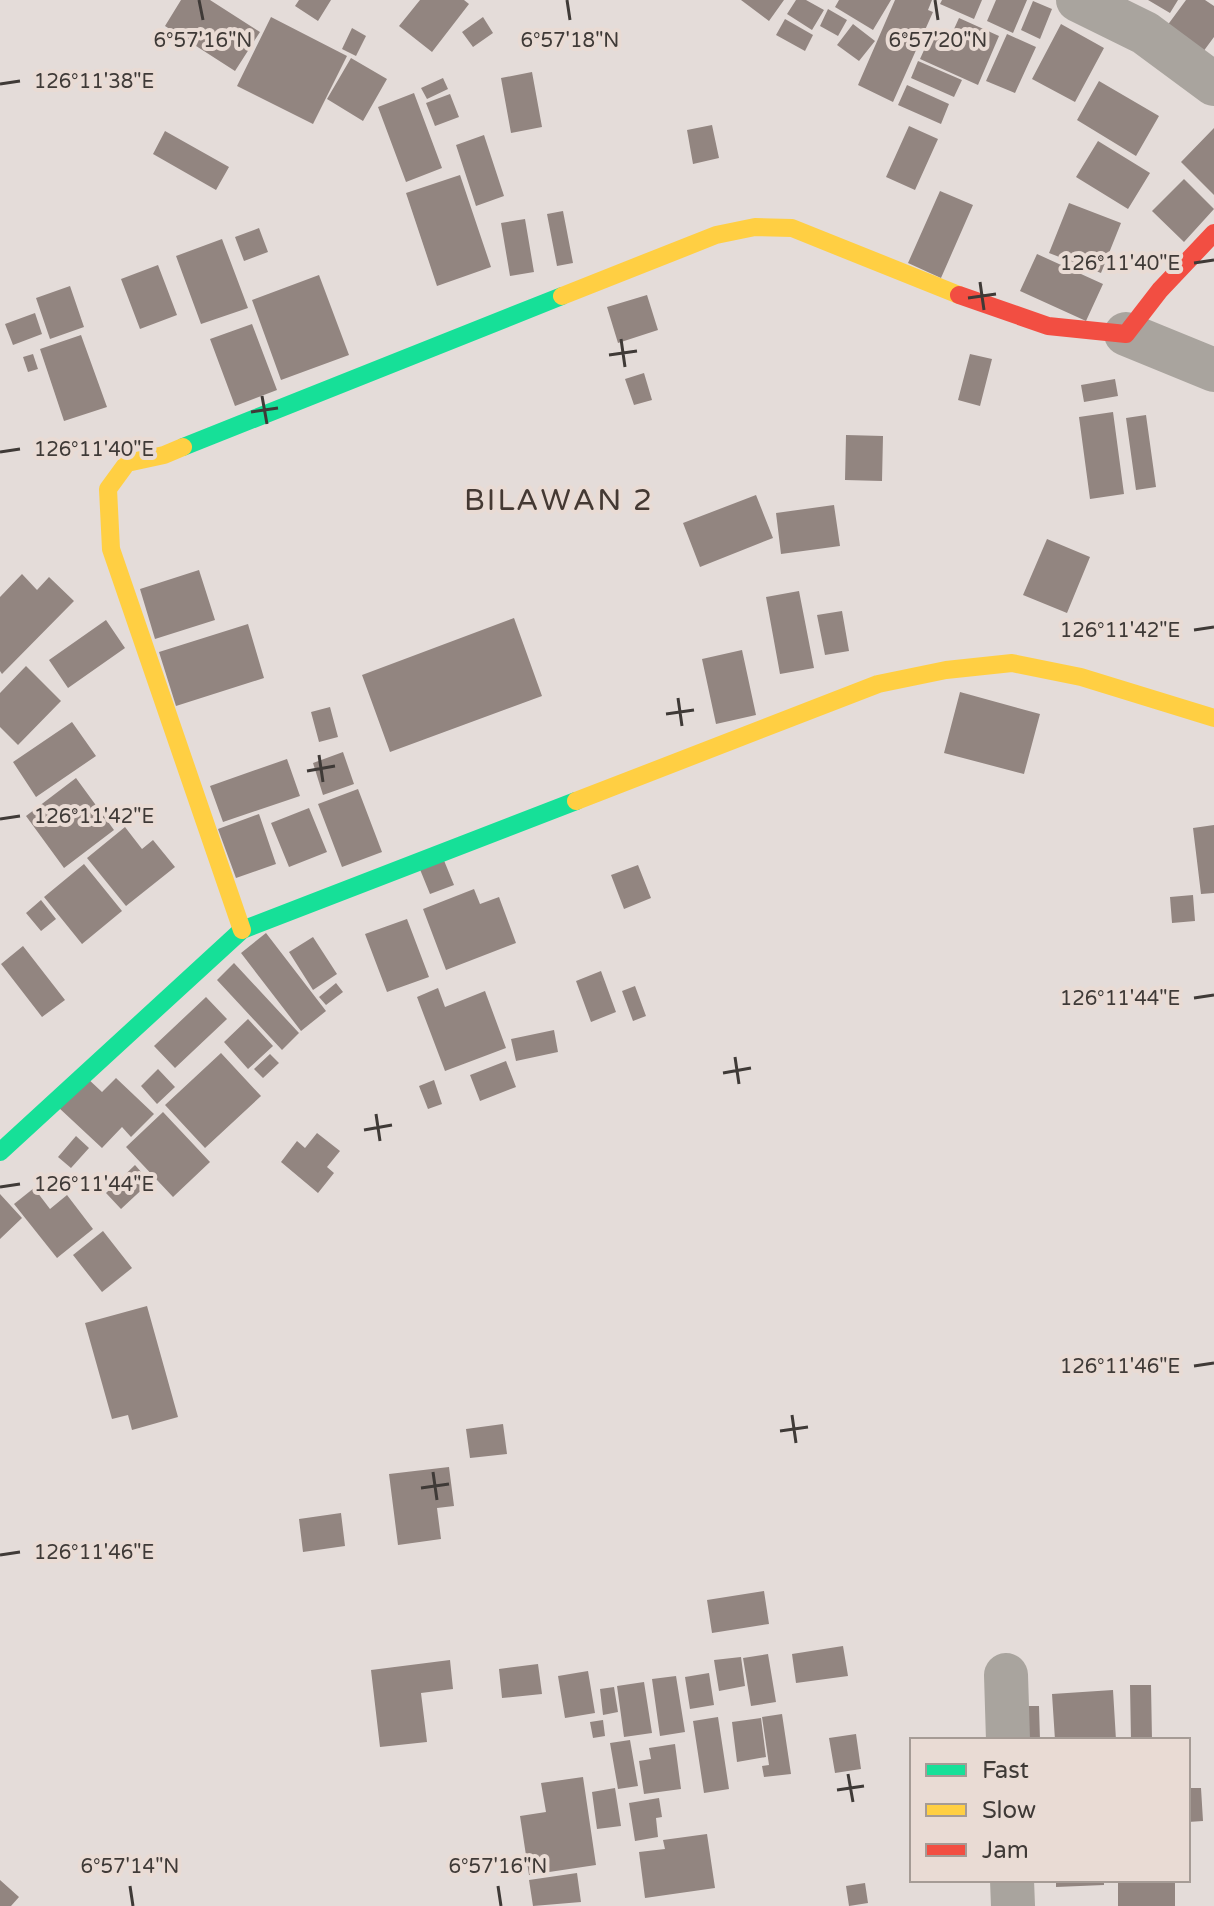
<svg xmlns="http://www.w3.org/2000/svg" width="1214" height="1906" font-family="'Varela Round',sans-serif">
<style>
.building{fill:#928580}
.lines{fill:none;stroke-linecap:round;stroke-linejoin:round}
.street{stroke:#a9a49e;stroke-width:44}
.fast{stroke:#16e098;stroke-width:18}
.slow{stroke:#ffcf43;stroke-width:18}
.jam{stroke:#f24e42;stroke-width:18}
.ticks{fill:none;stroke:#3f3a37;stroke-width:3}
.labels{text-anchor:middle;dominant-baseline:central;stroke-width:8;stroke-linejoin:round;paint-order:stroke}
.neighbourhood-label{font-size:30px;letter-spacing:2px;fill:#443933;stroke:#e9dbd4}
.ticks-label{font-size:20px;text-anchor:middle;fill:#3f3a37;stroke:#e9dbd4;stroke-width:8;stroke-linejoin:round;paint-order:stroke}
</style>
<rect width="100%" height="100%" fill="#e4dcd9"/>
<path class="building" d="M 181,0 L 210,0 L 260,32 L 235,71 L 165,26 Z
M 299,0 L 331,0 L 318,21 L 295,6 Z
M 420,0 L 464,0 L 469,4 L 432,52 L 399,26 Z
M 741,0 L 784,0 L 769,21 Z
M 796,0 L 806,0 L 824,10 L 812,30 L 787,14 Z
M 839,0 L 891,0 L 873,30 L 835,7 Z
M 895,0 L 932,0 L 928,10 L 933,12 L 893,102 L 858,85 Z
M 942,0 L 982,0 L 974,19 L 940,4 Z
M 996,0 L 1027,0 L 1013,33 L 987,21 Z
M 1148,0 L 1178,0 L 1170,13 Z
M 1186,0 L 1205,0 L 1214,6 L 1214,37 L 1200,56 L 1164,30 Z
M 1033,1 L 1052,9 L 1040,39 L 1021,30 Z
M 828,9 L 847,20 L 838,36 L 820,26 Z
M 271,17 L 347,56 L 313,124 L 237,86 Z
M 483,17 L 493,33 L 473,47 L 462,32 Z
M 959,18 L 999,36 L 978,85 L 920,59 L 933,30 L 950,38 Z
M 785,19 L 813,35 L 805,51 L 776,35 Z
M 853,24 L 875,41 L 859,61 L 837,45 Z
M 1061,24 L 1104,48 L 1075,102 L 1032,79 Z
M 352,28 L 366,36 L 356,56 L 342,49 Z
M 1007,34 L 1036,47 L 1015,93 L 986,81 Z
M 351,58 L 387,79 L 363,121 L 327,99 Z
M 918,61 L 962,80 L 954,97 L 911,78 Z
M 532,72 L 542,127 L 511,133 L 501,78 Z
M 443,78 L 448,89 L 427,99 L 421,88 Z
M 1099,81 L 1159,116 L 1136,156 L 1077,120 Z
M 907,85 L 949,104 L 941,124 L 898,105 Z
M 414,93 L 442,168 L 406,182 L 378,107 Z
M 450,94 L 459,117 L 435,126 L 426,103 Z
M 712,125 L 719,158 L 693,164 L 687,130 Z
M 909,126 L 938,139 L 915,190 L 886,177 Z
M 1214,128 L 1214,195 L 1181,162 Z
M 165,131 L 229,167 L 216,190 L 153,154 Z
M 484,135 L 504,196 L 476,206 L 456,145 Z
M 1098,141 L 1150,173 L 1128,209 L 1076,177 Z
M 460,175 L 491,267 L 437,286 L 406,193 Z
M 1184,179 L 1214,209 L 1184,242 L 1152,211 Z
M 940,191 L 973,205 L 941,278 L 908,263 Z
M 1069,203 L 1121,223 L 1101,273 L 1049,253 Z
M 563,211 L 573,263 L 557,266 L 547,214 Z
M 525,219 L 534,272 L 510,276 L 501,223 Z
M 259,228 L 268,252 L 244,261 L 235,237 Z
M 222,239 L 248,308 L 201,324 L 176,256 Z
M 1037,254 L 1103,284 L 1086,321 L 1020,291 Z
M 158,265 L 177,315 L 140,329 L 121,279 Z
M 319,275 L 349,355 L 281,380 L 252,300 Z
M 70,286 L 84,327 L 50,339 L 36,298 Z
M 647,295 L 658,330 L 618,343 L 607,307 Z
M 35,313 L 42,334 L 13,345 L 5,324 Z
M 252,324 L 277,390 L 235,406 L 210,339 Z
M 81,335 L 107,407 L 64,421 L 40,349 Z
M 33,354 L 38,369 L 28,372 L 23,357 Z
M 970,354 L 992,359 L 980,406 L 958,400 Z
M 644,373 L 652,400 L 634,405 L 625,379 Z
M 1115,379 L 1118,396 L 1084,402 L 1081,385 Z
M 1113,412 L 1124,494 L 1090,499 L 1079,417 Z
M 1146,415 L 1156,487 L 1136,490 L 1126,418 Z
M 846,435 L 883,436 L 882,481 L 845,480 Z
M 756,495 L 773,538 L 700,567 L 683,523 Z
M 834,505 L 840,546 L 781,554 L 776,513 Z
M 1047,539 L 1090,557 L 1067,613 L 1023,595 Z
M 199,570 L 215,620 L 155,639 L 140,589 Z
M 22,574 L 37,590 L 49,577 L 74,601 L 2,674 L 0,671 L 0,597 Z
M 799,591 L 814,668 L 780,674 L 766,597 Z
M 842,611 L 849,651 L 825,655 L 817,615 Z
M 514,618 L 542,696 L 390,752 L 362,675 Z
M 106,620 L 125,648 L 68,688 L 49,660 Z
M 248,624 L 264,678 L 176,706 L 159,652 Z
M 742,650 L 756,715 L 716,724 L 702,659 Z
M 26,666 L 61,701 L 18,745 L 0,727 L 0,693 Z
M 960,692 L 1040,714 L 1024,774 L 944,753 Z
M 330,707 L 338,737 L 319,742 L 311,712 Z
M 72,722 L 96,756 L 36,797 L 13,762 Z
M 343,752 L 354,784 L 323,795 L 313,763 Z
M 287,759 L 300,796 L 223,822 L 210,786 Z
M 76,778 L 114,830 L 64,868 L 26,816 Z
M 358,789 L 382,852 L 342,867 L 318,804 Z
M 309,808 L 327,852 L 289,867 L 271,823 Z
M 259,814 L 276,864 L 236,878 L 218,829 Z
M 1214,825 L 1214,893 L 1201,894 L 1193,828 Z
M 125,827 L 142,849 L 153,840 L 175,867 L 126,906 L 87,858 Z
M 443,858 L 454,885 L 430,894 L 419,867 Z
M 84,864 L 122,911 L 82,944 L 44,897 Z
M 638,865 L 651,898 L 624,909 L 611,875 Z
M 474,889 L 480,904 L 499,897 L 516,943 L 446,970 L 423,909 Z
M 1193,895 L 1195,921 L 1172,923 L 1170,897 Z
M 41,900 L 56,919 L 41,931 L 26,913 Z
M 407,919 L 429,977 L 387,992 L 365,934 Z
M 266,933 L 326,1011 L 301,1031 L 241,953 Z
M 313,937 L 337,974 L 313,990 L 289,952 Z
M 23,946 L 65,1000 L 42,1017 L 1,964 Z
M 234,963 L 299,1033 L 282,1050 L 217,980 Z
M 601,971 L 616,1012 L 591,1022 L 576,981 Z
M 336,983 L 343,992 L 326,1005 L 319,997 Z
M 635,986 L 646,1016 L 633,1021 L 622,991 Z
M 438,988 L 445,1007 L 485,991 L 506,1048 L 445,1071 L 417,997 Z
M 206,997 L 227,1019 L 175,1068 L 154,1046 Z
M 248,1019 L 273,1046 L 248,1069 L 224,1042 Z
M 554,1030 L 558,1052 L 516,1061 L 511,1039 Z
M 221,1053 L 261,1096 L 205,1148 L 165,1105 Z
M 270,1054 L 279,1063 L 263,1078 L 254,1069 Z
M 506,1061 L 516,1087 L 480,1101 L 470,1075 Z
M 158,1069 L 175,1087 L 157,1104 L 141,1086 Z
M 86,1077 L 102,1092 L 116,1078 L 154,1114 L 131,1137 L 122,1127 L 102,1148 L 58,1107 Z
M 434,1080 L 442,1104 L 428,1109 L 419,1086 Z
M 163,1112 L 210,1162 L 173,1197 L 126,1147 Z
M 317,1133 L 340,1151 L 327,1167 L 334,1173 L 318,1193 L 281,1162 L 297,1141 L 305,1148 Z
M 76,1136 L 89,1148 L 71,1168 L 58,1157 Z
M 135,1165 L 150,1182 L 121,1209 L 106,1193 Z
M 34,1188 L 50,1209 L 67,1195 L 93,1229 L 57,1258 L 14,1204 Z
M 0,1194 L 22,1218 L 0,1239 Z
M 103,1231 L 132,1268 L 102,1292 L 73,1255 Z
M 147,1306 L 178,1417 L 132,1430 L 128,1415 L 112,1419 L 85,1323 Z
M 503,1424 L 507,1454 L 470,1458 L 466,1429 Z
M 449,1467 L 454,1506 L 437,1508 L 441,1539 L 398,1545 L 389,1474 Z
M 341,1513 L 345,1546 L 303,1552 L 299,1519 Z
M 764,1591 L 769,1624 L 712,1633 L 707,1600 Z
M 843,1646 L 848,1676 L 796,1683 L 792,1654 Z
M 768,1654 L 776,1702 L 751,1706 L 743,1658 Z
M 741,1657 L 745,1686 L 719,1691 L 714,1660 Z
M 450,1660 L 453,1689 L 421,1693 L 427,1742 L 380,1747 L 371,1670 Z
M 538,1664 L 542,1694 L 502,1698 L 499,1669 Z
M 588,1671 L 595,1713 L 565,1718 L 558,1676 Z
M 709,1673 L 714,1705 L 690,1709 L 685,1677 Z
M 676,1676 L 685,1732 L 660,1736 L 652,1679 Z
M 644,1682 L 652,1733 L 624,1737 L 617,1686 Z
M 1130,1685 L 1151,1685 L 1152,1740 L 1131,1740 Z
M 614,1687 L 618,1712 L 603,1715 L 600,1689 Z
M 1113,1690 L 1116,1740 L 1055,1740 L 1052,1694 Z
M 1019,1706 L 1039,1706 L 1040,1740 L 1021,1740 Z
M 782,1714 L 791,1774 L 764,1777 L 762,1766 L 769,1765 L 762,1717 Z
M 718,1717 L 729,1789 L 704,1793 L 693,1721 Z
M 761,1718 L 766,1757 L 737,1762 L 732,1722 Z
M 603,1720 L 605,1736 L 593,1738 L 590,1722 Z
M 856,1734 L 861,1769 L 835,1773 L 829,1738 Z
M 630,1740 L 638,1786 L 618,1789 L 610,1743 Z
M 675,1744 L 681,1789 L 644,1794 L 639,1761 L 651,1759 L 649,1748 Z
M 583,1777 L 596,1865 L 529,1875 L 520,1816 L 546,1812 L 541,1783 Z
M 615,1788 L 621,1826 L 597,1829 L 592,1792 Z
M 1188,1788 L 1201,1788 L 1203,1821 L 1188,1822 Z
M 659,1798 L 662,1817 L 656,1818 L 658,1837 L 635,1841 L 629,1803 Z
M 707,1834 L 715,1888 L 645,1898 L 639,1852 L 665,1849 L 663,1840 Z
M 577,1873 L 581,1902 L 533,1906 L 529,1880 Z
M 0,1880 L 19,1897 L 11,1906 L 0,1906 Z
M 1056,1880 L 1104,1880 L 1104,1885 L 1056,1887 Z
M 1118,1880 L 1175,1880 L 1175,1906 L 1118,1906 Z
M 865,1883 L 868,1903 L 849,1906 L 846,1886 Z"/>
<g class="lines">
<path class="street" d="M 1078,0 L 1145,33 L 1214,84
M 1126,334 L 1214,370
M 1006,1675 L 1008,1740
M 1012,1880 L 1013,1906"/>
<path class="fast" d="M 183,447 L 562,296
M 0,1152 L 242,930 L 576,801"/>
<path class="slow" d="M 562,296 L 716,235 L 755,227 L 792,228 L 959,295
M 183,447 L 164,455 L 127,463 L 108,489 L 111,549 L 242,930
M 576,801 L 878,684 L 946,670 L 1012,663 L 1081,677 L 1214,718"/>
<path class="jam" d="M 959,295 L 1048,326 L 1126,334 L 1160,290 L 1214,233"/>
</g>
<path class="ticks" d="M 199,0 L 203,20M 567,0 L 570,20M 935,0 L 938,20M 0,84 L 20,81M 1194,263 L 1214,260M 980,282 L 984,310M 968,298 L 996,294M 621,339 L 625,367M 609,355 L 637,351M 262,396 L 267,424M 251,412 L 278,408M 0,452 L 20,449M 1194,630 L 1214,627M 678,698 L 682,726M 666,714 L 694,710M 319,755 L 323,782M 307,771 L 335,766M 0,819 L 20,816M 1194,998 L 1214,995M 735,1057 L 739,1084M 723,1073 L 751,1068M 376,1114 L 380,1141M 364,1130 L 392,1125M 0,1187 L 20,1184M 1194,1366 L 1214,1363M 792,1415 L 796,1443M 780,1431 L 808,1427M 433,1472 L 437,1500M 421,1488 L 449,1484M 0,1555 L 20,1552M 848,1774 L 853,1802M 837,1790 L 864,1786M 130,1886 L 133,1906M 498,1886 L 501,1906"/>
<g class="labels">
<g class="neighbourhood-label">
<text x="559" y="500">BILAWAN 2</text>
</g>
</g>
<g class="ticks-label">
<text x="203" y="47">6°57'16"N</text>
<text x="570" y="47">6°57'18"N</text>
<text x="938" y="47">6°57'20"N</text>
<text x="94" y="88">126°11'38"E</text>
<text x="1120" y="270">126°11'40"E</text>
<text x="94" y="456">126°11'40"E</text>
<text x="1120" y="637">126°11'42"E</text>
<text x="94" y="823">126°11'42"E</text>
<text x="1120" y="1005">126°11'44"E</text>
<text x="94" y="1191">126°11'44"E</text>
<text x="1120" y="1373">126°11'46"E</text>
<text x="94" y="1559">126°11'46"E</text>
<text x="130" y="1873">6°57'14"N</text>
<text x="498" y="1873">6°57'16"N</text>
</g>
<rect x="910" y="1738" width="280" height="144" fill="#e9dbd4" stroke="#a59b95" stroke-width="2"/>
<rect x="926" y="1764" width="40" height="12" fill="#16e098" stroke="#a59b95" stroke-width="2"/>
<text x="982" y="1778" font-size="24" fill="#3f3a37">Fast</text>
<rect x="926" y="1804" width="40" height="12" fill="#ffcf43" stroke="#a59b95" stroke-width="2"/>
<text x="982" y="1818" font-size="24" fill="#3f3a37">Slow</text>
<rect x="926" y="1844" width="40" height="12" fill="#f24e42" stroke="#a59b95" stroke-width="2"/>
<text x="982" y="1858" font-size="24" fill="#3f3a37">Jam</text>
</svg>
